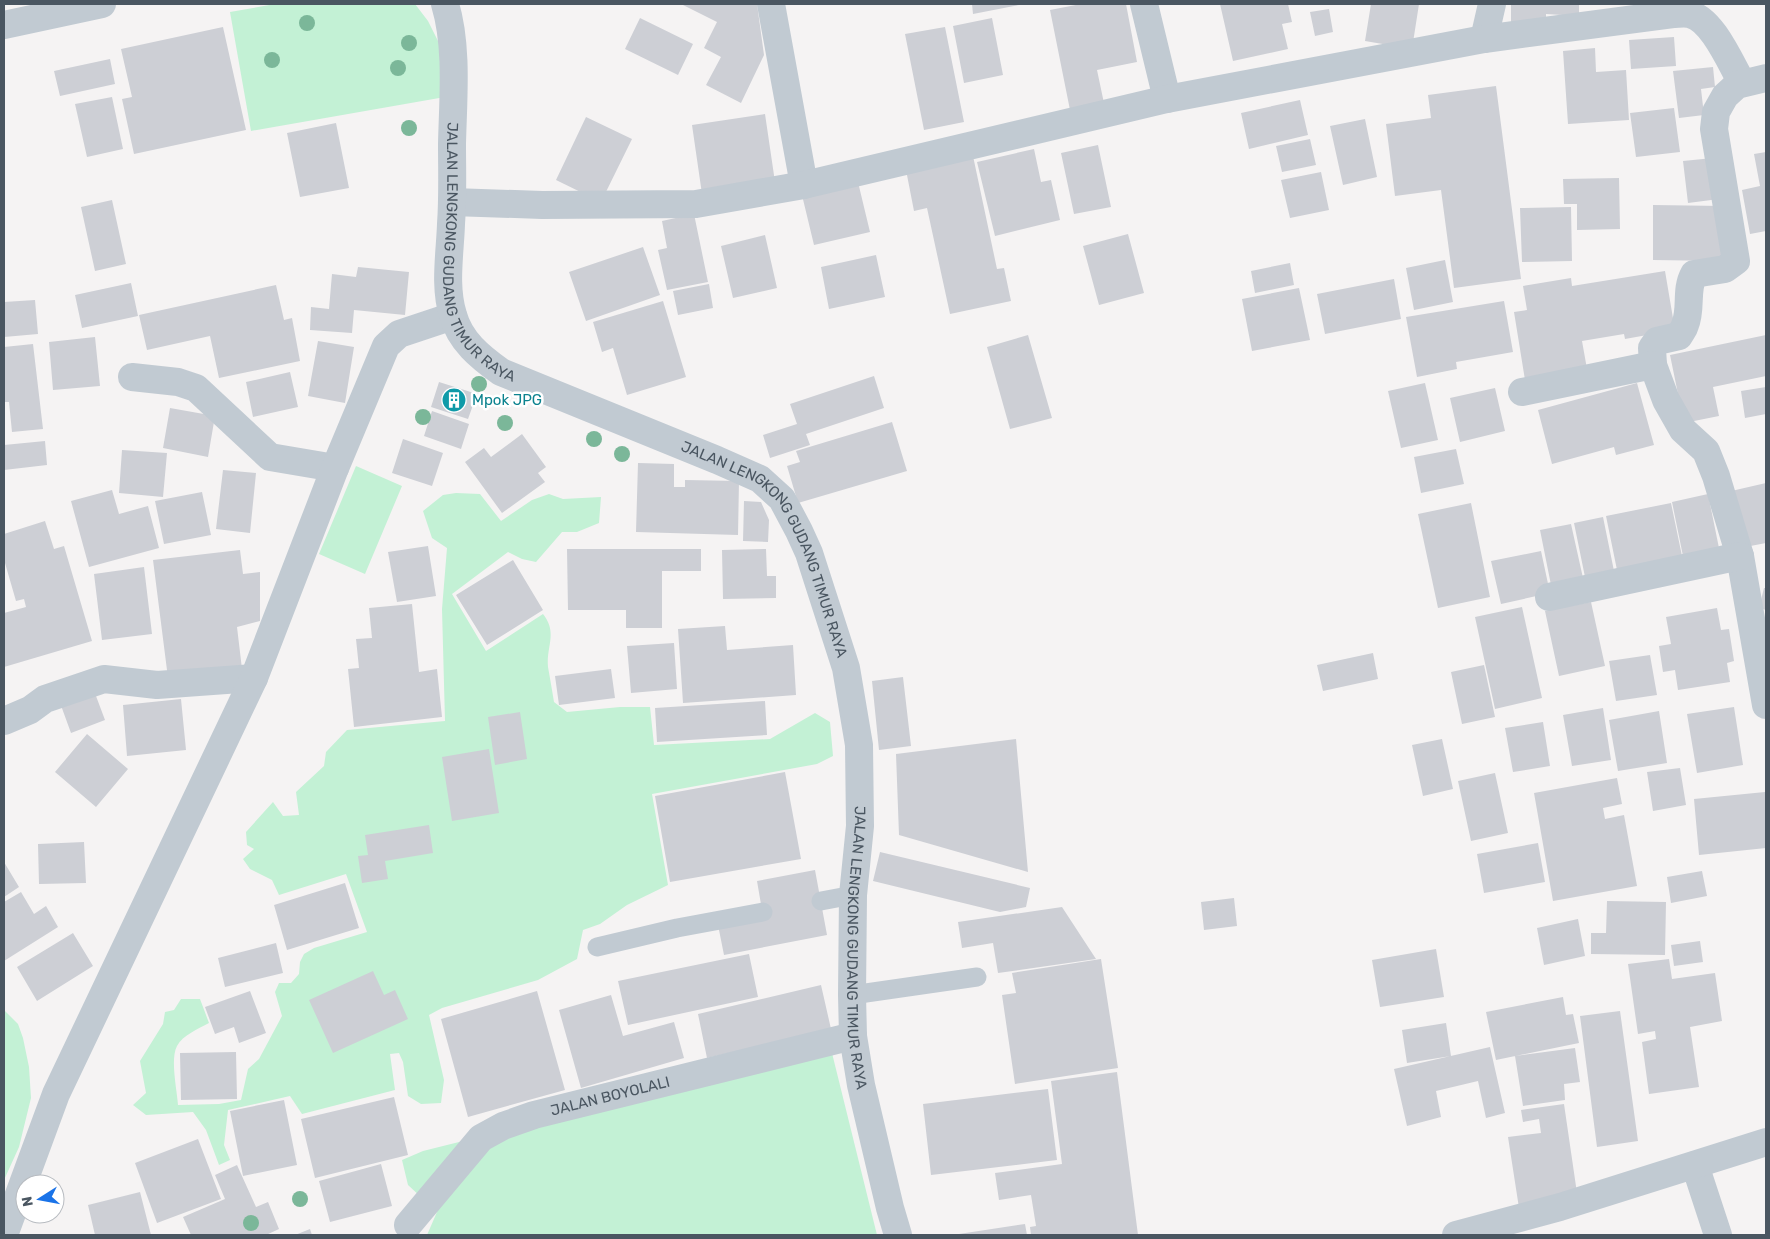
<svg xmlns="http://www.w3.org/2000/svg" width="1770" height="1239" font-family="Rubik,sans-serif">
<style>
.green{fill:#c3f1d5}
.building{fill:#cdcfd5}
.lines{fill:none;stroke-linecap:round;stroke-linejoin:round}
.service{stroke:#c1cad2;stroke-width:19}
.minor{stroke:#c1cad2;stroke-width:28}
.tertiary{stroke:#c1cad2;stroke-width:28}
.tree{fill:#7bb799}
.labels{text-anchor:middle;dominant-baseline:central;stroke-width:5;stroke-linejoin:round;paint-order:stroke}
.street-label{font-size:15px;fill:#4a5661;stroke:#fff}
.culture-label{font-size:15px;fill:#0d838f;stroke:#fff;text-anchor:start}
</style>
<rect width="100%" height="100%" fill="#f5f3f3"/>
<path class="green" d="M 275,4 L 415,4 L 428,21 L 440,45 L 445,97 L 251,131 L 230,12 Z
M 356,466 L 402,486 L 365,574 L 319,554 Z
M 456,493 L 480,494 L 501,521 L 532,500 L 549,494 L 563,499 L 601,497 L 599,523 L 577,532 L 562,532 L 536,562 L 522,559 L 508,552 L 452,594 L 486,651 L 543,614 C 558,633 546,646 548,667 C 550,678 552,690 554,702 L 567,712 L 620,707 L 650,707 L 654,745 L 770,739 L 815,713 L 830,722 L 833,756 L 817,764 L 652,794 L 668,885 L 627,905 L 600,924 L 583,930 L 577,959 L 538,980 L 442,1008 L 429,1015 L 444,1080 L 441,1103 L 421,1104 L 408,1096 L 403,1062 L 399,1053 L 390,1054 L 395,1090 L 302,1114 L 290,1096 L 228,1110 L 224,1145 L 230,1160 L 219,1165 L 206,1130 L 193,1112 L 146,1115 L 133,1105 L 146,1093 L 140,1061 L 163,1024 L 165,1012 L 174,1010 L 181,999 L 200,999 L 209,1023 C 198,1029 183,1035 177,1046 C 170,1059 177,1090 178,1105 L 219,1104 L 241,1100 L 248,1069 L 259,1059 L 282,1016 L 275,992 L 279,983 L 291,983 L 299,974 L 300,962 L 304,954 L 314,948 L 367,932 L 346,874 L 279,895 L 272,880 L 250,869 L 243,859 L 254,849 L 247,845 L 246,832 L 273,802 L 283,816 L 299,815 L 296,792 L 324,766 L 326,752 L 347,730 L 445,721 L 442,609 L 447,548 L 432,538 L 423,511 L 443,495 Z
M 4,1010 L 18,1024 L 23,1038 L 29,1067 L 31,1098 L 19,1147 L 4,1180 Z
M 831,1049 L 877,1235 L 427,1235 L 437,1212 L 408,1185 L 402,1160 L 423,1151 Z"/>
<path class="building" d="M 681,4 L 757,4 L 764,55 L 741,103 L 706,85 L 721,57 L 704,48 L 717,22 Z
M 972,4 L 1019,4 L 1019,5 L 973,14 Z
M 1081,4 L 1126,4 L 1137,62 L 1097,70 L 1105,108 L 1071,115 L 1050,10 Z
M 1220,4 L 1288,4 L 1292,22 L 1282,24 L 1288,49 L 1233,61 Z
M 1371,4 L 1419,4 L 1412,49 L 1365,41 Z
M 1511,4 L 1579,4 L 1579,16 L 1546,14 L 1546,24 L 1511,22 Z
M 1329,9 L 1333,32 L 1315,36 L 1310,12 Z
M 640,18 L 693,44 L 678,75 L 625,49 Z
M 992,18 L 1003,75 L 964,83 L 953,26 Z
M 223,27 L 246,130 L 134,154 L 122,99 L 132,97 L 121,49 Z
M 945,27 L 964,122 L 924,130 L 905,34 Z
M 1674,37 L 1676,66 L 1631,69 L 1629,40 Z
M 1595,48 L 1596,72 L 1626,70 L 1629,120 L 1568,124 L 1563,51 Z
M 110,59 L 115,84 L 60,96 L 54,71 Z
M 1713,67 L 1715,87 L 1701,89 L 1704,115 L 1679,118 L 1673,71 Z
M 1496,86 L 1521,279 L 1454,288 L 1441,190 L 1395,196 L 1386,124 L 1431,118 L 1428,95 Z
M 112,97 L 123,149 L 87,157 L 75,104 Z
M 1300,100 L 1308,135 L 1249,149 L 1241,113 Z
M 1674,108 L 1680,152 L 1636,157 L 1630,113 Z
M 765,114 L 775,182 L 702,194 L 692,125 Z
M 586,117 L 632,139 L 601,202 L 556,180 Z
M 1365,119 L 1377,177 L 1343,185 L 1330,126 Z
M 336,123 L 349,188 L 300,197 L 287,133 Z
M 1310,139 L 1316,165 L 1282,172 L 1276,146 Z
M 1098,145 L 1111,207 L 1074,214 L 1061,153 Z
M 1034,149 L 1041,182 L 1051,180 L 1060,220 L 995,236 L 977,162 Z
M 1766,152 L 1766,231 L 1750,234 L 1742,190 L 1760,186 L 1754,154 Z
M 973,156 L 997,269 L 1004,268 L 1011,301 L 950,314 L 927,208 L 914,211 L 906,170 Z
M 1713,158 L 1719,199 L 1688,203 L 1683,161 Z
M 1321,172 L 1329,210 L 1290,218 L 1281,180 Z
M 857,178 L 870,232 L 814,245 L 801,191 Z
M 1619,178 L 1620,229 L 1577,230 L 1577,204 L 1564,204 L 1563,179 Z
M 112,200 L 126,264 L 95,271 L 81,207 Z
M 1653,205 L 1723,206 L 1722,261 L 1653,260 Z
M 1571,207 L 1572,261 L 1522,262 L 1520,208 Z
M 694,214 L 708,282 L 667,290 L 658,250 L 667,248 L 662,221 Z
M 1128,234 L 1144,293 L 1099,305 L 1083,246 Z
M 765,235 L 777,288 L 733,298 L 721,246 Z
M 643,247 L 660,295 L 586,321 L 569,272 Z
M 876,255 L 885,297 L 829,309 L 821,267 Z
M 1445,260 L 1453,302 L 1414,310 L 1406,268 Z
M 1290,263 L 1294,285 L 1255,293 L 1251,271 Z
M 358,267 L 409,272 L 405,315 L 354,310 L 352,333 L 310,330 L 311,307 L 329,309 L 332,274 L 356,277 Z
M 1665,271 L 1675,330 L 1625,339 L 1624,334 L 1582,341 L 1587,369 L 1525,380 L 1514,312 L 1527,310 L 1523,286 L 1571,278 L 1572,286 Z
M 1394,279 L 1401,319 L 1325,334 L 1317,294 Z
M 131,283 L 138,316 L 82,328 L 75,295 Z
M 709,284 L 713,308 L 678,315 L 673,291 Z
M 276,285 L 284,320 L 292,318 L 300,361 L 219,378 L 210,336 L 147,350 L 139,315 Z
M 1299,288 L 1310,340 L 1252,351 L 1242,299 Z
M 35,300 L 38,334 L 4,337 L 4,302 Z
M 663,301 L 686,377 L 627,395 L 613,348 L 602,352 L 593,322 Z
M 1504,301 L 1513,352 L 1456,362 L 1457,369 L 1417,377 L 1406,317 Z
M 1028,335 L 1052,418 L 1010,429 L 987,347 Z
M 1766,335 L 1766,376 L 1713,387 L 1719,416 L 1684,423 L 1670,355 Z
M 95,337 L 100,386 L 53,390 L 49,342 Z
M 318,341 L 354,347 L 345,403 L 308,396 Z
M 33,344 L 43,429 L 12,432 L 9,402 L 5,402 L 4,387 L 4,347 Z
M 290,372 L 298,407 L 253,417 L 246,382 Z
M 874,376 L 884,408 L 806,434 L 810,445 L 770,458 L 763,435 L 797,424 L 790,404 Z
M 439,382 L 477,394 L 468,419 L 431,407 Z
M 1425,383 L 1438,440 L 1401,448 L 1388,391 Z
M 1637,383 L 1654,445 L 1616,455 L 1614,447 L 1552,464 L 1538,410 Z
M 1766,387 L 1766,414 L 1745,418 L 1741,391 Z
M 1495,388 L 1505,431 L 1460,442 L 1450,398 Z
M 170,408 L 215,416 L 208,457 L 163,448 Z
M 432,411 L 469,424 L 461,449 L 424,436 Z
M 892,422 L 907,471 L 798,503 L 787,466 L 800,462 L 796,451 Z
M 522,434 L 546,467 L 538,473 L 545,482 L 502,513 L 465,462 L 484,448 L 491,457 Z
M 403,439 L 443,453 L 432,486 L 392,473 Z
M 45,441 L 47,465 L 4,470 L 4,445 Z
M 1456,449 L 1464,484 L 1421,493 L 1414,457 Z
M 122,450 L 167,453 L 163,497 L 119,493 Z
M 638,463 L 674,464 L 674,487 L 685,487 L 685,480 L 739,481 L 738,535 L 636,532 Z
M 223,470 L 256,473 L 250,533 L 216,529 Z
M 1766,483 L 1766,543 L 1740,548 L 1727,492 Z
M 112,490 L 119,514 L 148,506 L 159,548 L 89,567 L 71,501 Z
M 202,492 L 211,535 L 164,544 L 155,501 Z
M 1708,494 L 1719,548 L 1683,556 L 1672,502 Z
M 744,501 L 761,502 L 769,520 L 768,542 L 743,541 Z
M 1471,503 L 1490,597 L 1438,608 L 1418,514 Z
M 1671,503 L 1682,556 L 1617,570 L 1606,516 Z
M 1603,517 L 1614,571 L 1585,577 L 1574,523 Z
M 45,521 L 54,549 L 64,546 L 92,641 L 4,667 L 4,613 L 26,607 L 24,599 L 16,601 L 5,563 L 4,564 L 4,534 Z
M 1571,524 L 1583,578 L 1551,585 L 1540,530 Z
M 428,546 L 436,596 L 397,602 L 388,552 Z
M 567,549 L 701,549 L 701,571 L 662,571 L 662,628 L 626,628 L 626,610 L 568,610 Z
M 766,549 L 767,576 L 776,576 L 776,598 L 723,599 L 722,550 Z
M 240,550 L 243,574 L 260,572 L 260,621 L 237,627 L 242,669 L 168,678 L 153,560 Z
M 1541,551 L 1550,593 L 1501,604 L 1491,561 Z
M 513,560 L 543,610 L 487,645 L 456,595 Z
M 144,567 L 152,634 L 102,640 L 94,574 Z
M 1764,588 L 1766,588 L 1766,610 L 1759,608 Z
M 1591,602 L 1605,666 L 1559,676 L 1545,611 Z
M 412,604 L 419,672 L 437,669 L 442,717 L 354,727 L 348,669 L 359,668 L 356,639 L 372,638 L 369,608 Z
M 1522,607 L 1542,698 L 1495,709 L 1475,617 Z
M 1717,608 L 1721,630 L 1729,629 L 1734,661 L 1727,663 L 1730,682 L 1678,690 L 1675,670 L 1663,672 L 1659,646 L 1671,644 L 1666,617 Z
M 725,626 L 727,650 L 793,645 L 796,695 L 683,703 L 678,629 Z
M 674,643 L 677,689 L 631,693 L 627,646 Z
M 1373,653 L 1378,679 L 1323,691 L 1317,665 Z
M 1650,655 L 1657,695 L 1616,701 L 1609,661 Z
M 1484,665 L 1495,717 L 1462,724 L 1451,672 Z
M 611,669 L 615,698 L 559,705 L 555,676 Z
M 903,677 L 911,746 L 879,750 L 872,681 Z
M 93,688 L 105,720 L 71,733 L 59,700 Z
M 181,699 L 186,750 L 127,756 L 123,705 Z
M 765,701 L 767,735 L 657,742 L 655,708 Z
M 1734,707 L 1743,765 L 1697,773 L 1687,714 Z
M 1603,708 L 1611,760 L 1572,766 L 1563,715 Z
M 1659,711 L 1667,763 L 1618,771 L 1609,720 Z
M 520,712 L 527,759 L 495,765 L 488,717 Z
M 1543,722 L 1550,766 L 1513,772 L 1505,728 Z
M 87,734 L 128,769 L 96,807 L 55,772 Z
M 1016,739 L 1028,872 L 899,835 L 896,754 Z
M 1442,739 L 1453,789 L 1423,796 L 1412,745 Z
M 489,749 L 499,813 L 452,821 L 442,757 Z
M 1680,768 L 1686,805 L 1653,811 L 1647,772 Z
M 785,772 L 801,859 L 670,882 L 655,796 Z
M 1495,773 L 1508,833 L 1471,841 L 1458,781 Z
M 1617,778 L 1622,804 L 1603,808 L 1605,819 L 1624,815 L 1637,886 L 1553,901 L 1534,793 Z
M 1765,792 L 1766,848 L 1699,855 L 1694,799 Z
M 429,825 L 433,853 L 385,861 L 388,879 L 362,883 L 358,856 L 368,855 L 365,835 Z
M 84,842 L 86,883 L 39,884 L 38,844 Z
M 1538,843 L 1545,882 L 1484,893 L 1477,854 Z
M 880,852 L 1030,888 L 1026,907 L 1000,912 L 873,881 Z
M 4,862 L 19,887 L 4,897 Z
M 815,870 L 827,935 L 724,955 L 718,925 L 763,916 L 757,881 Z
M 1702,871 L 1707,896 L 1671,903 L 1667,877 Z
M 345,883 L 359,928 L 287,950 L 274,905 Z
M 21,892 L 34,914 L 46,906 L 58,927 L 4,961 L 4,902 Z
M 1234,898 L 1237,926 L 1204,930 L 1201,902 Z
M 1607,901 L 1666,902 L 1665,955 L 1591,954 L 1591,933 L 1606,933 Z
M 1062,907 L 1096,959 L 998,973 L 993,943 L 962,948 L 958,922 Z
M 1578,919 L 1585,956 L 1544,965 L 1537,928 Z
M 73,933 L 93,966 L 37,1001 L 17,967 Z
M 1700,941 L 1703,962 L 1674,966 L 1671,945 Z
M 276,943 L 283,973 L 225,987 L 218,958 Z
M 1436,949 L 1444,997 L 1380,1007 L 1372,960 Z
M 749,954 L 758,997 L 628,1025 L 618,981 Z
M 1101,959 L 1118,1068 L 1015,1084 L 1002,995 L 1016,993 L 1012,973 Z
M 1669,959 L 1672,979 L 1715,973 L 1722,1021 L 1690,1027 L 1699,1087 L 1649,1094 L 1642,1042 L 1656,1039 L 1655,1031 L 1638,1034 L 1628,964 Z
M 373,971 L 384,995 L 395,990 L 408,1019 L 333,1053 L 309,1000 Z
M 821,985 L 831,1029 L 707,1058 L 698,1014 Z
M 250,991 L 266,1033 L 239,1043 L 234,1027 L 215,1034 L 205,1007 Z
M 537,991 L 565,1090 L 468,1117 L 441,1019 Z
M 611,995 L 623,1036 L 674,1022 L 684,1058 L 581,1088 L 559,1010 Z
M 1563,997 L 1566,1015 L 1573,1014 L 1579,1043 L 1496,1060 L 1486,1012 Z
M 1620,1011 L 1638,1141 L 1597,1147 L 1580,1016 Z
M 1446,1023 L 1451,1056 L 1407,1063 L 1402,1030 Z
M 1490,1047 L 1505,1113 L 1486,1118 L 1478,1081 L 1436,1091 L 1441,1117 L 1407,1126 L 1394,1069 Z
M 1575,1048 L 1580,1082 L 1564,1084 L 1565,1100 L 1523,1106 L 1515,1056 Z
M 236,1052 L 237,1099 L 181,1100 L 180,1053 Z
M 1117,1072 L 1138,1235 L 1031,1235 L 1030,1227 L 1036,1226 L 1031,1195 L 999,1200 L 995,1173 L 1062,1164 L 1051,1081 Z
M 1048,1089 L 1057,1160 L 931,1175 L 923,1104 Z
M 394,1097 L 408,1155 L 315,1178 L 301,1119 Z
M 284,1100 L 297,1165 L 243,1176 L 230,1111 Z
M 1564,1104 L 1578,1200 L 1519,1208 L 1508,1137 L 1541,1133 L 1539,1119 L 1523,1122 L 1521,1110 Z
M 198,1139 L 221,1199 L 157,1223 L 135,1163 Z
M 381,1164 L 392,1206 L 330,1222 L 319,1181 Z
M 237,1165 L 256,1207 L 268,1202 L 279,1229 L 266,1235 L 191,1235 L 183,1217 L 225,1199 L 215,1175 Z
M 140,1192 L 151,1235 L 95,1235 L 88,1205 Z
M 1025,1224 L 1027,1235 L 959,1235 L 959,1234 Z
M 310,1229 L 312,1235 L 295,1235 Z"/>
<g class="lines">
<path class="service" d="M 821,901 L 853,895
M 597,947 L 677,928 L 763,912
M 852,995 L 977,977"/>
<g class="minor">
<path d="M 771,4 L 804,185"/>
<path d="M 1144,4 L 1167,99"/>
<path d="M 1484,39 L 1492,4"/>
<path d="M 452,202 L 542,205 L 696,204 L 804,185 L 1167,99 L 1484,39 L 1673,14 C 1678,14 1684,13 1689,14 C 1712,18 1731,64 1742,83"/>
<path d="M 1653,365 L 1652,348 L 1657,341 L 1679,336 C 1681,332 1684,329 1685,325 C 1692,309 1685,290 1694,274 L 1725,269 L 1736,261 L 1714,129 L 1716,112 L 1725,96 L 1737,85 L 1766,78"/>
<path d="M 132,377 L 178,382 L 196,388 L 270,457 L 335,468"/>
<path d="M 1522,392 L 1653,365 L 1666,400 L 1683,430 L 1706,451 L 1716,476 L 1740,556 L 1766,705"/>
<path d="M 1549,597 L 1740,556"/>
<path d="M 4,721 L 30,710 L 45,699 L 104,679 L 157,685 L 254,678"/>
<path d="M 1695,1165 L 1718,1235"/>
<path id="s1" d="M 408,1225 L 481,1138 L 503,1126 L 534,1115 L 853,1036"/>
<path d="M 4,1235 L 56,1094 L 254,678 L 335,468 L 386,346 L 399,334 L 453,316"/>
</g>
<g class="tertiary">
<path id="s2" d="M 445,4 C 458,47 453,99 452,144 C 452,171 453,197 451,224 C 450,254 444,286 453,315 C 460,341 480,357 501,372 L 717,460 L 760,479 L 782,499 L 799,531 L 809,553 L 846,668 L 859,745 L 860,826 L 853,895 L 852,995 L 853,1036 L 861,1085 L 890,1208 L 898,1235"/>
<path d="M 4,25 L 102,4"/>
<path d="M 1456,1235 L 1560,1207 L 1766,1142"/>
</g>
</g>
<g class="tree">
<circle cx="307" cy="23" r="8"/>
<circle cx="409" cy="43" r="8"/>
<circle cx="272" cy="60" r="8"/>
<circle cx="398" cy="68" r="8"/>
<circle cx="409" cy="128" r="8"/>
<circle cx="479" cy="384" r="8"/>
<circle cx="423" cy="417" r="8"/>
<circle cx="505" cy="423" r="8"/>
<circle cx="594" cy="439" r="8"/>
<circle cx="622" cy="454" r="8"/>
<circle cx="300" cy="1199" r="8"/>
<circle cx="251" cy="1223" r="8"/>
</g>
<defs>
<symbol id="building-disc" viewBox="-11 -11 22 22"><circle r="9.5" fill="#0f9aa8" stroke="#fff"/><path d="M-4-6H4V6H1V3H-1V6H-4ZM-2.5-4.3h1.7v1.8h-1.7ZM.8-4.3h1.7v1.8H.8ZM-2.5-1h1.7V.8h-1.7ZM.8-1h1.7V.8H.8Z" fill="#fff"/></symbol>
</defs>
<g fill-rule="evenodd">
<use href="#building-disc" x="440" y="386" width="28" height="28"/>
</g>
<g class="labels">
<g class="street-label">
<text stroke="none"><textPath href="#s2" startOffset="261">JALAN LENGKONG GUDANG TIMUR RAYA</textPath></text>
<text stroke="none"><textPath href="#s2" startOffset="726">JALAN LENGKONG GUDANG TIMUR RAYA</textPath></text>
<text stroke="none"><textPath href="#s2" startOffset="1161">JALAN LENGKONG GUDANG TIMUR RAYA</textPath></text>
<text stroke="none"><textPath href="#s1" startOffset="250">JALAN BOYOLALI</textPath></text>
</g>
<g class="culture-label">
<text x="472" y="400">Mpok JPG</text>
</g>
</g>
<rect width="1770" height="1239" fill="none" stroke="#4a5661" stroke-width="10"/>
<g transform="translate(40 1199) rotate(259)"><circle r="24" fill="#ffffff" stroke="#b7bbc0"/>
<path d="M0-4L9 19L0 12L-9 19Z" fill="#1a73e8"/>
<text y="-8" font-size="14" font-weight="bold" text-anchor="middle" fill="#4a5661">N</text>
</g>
</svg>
